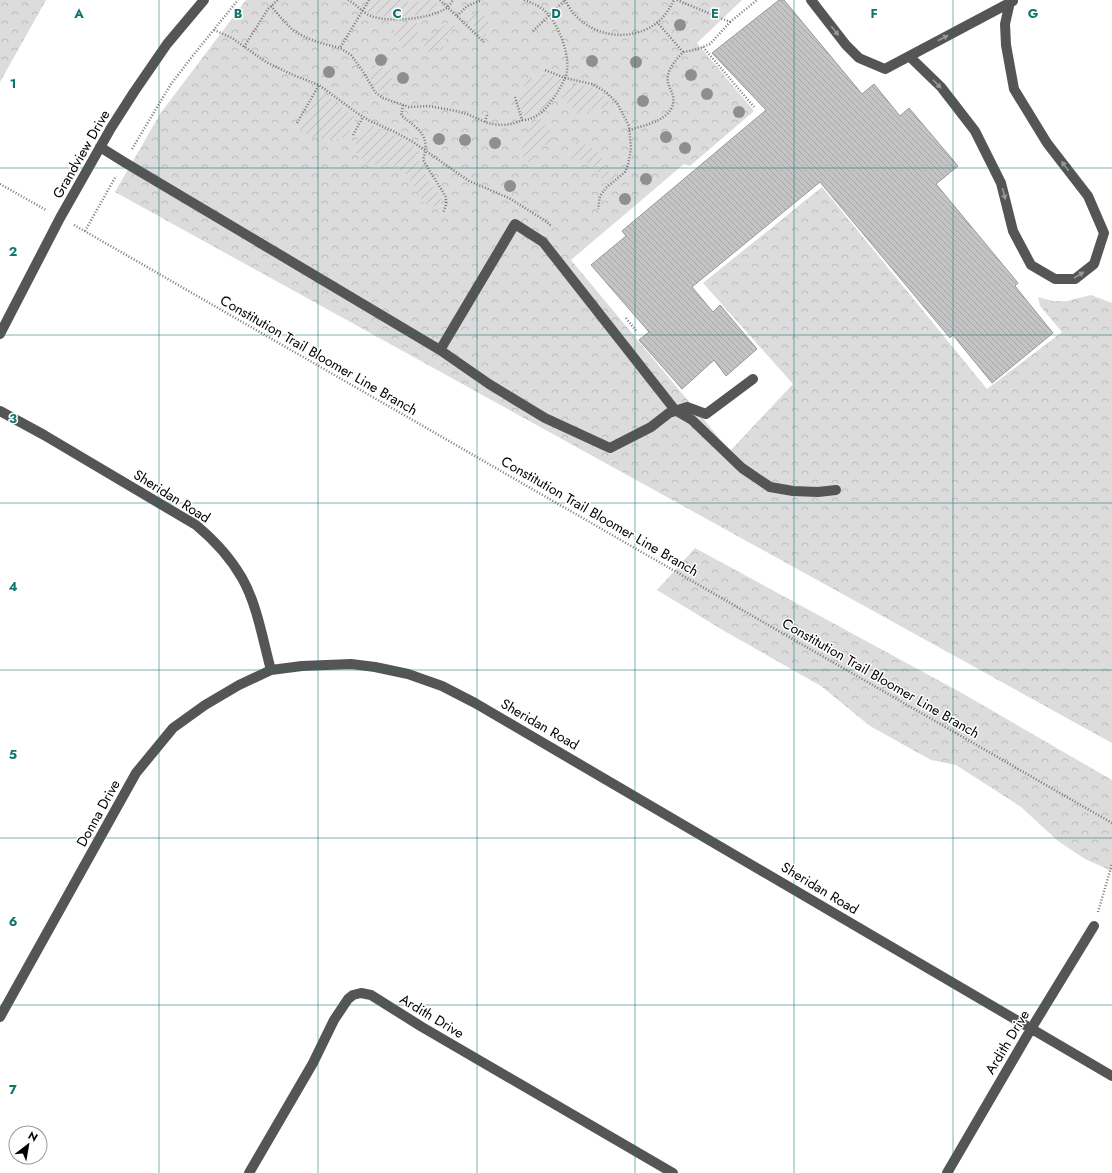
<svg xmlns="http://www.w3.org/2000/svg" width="1112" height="1173" font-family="Jost,sans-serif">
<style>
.forest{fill:url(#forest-crowns)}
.garden{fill:url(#garden-furrows)}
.building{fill:url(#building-back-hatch);stroke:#999}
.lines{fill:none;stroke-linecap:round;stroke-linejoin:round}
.path{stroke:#777;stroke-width:2.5;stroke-dasharray:1 2;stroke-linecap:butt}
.minor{stroke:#555;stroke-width:10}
.tree{fill:#8f8f8f}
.oneway{fill:#999}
.grid{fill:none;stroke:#0f766e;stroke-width:1;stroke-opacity:0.55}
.labels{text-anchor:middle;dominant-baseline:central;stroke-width:3;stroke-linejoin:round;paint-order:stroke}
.street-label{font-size:14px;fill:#000;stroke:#fff}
.grid-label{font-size:13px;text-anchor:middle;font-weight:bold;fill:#0f766e;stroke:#fff;stroke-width:3;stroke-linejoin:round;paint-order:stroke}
</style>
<defs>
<pattern id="forest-crowns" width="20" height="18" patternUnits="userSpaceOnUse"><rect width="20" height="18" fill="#dcdcdc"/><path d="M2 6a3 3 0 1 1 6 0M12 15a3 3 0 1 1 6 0" fill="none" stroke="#bbb"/></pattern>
<pattern id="garden-furrows" width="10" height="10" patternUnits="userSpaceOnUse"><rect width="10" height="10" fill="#dcdcdc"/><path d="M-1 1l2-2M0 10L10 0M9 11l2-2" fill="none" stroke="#bbb"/></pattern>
<pattern id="building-back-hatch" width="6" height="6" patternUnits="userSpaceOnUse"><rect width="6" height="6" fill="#c4c4c4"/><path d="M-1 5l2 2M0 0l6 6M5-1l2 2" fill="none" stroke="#a7a7a7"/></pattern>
</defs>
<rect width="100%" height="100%" fill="#fff"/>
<path class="forest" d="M 0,0 L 46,0 L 0,82 Z
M 246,0 L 742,0 L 697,43 L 754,111 L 690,166 L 684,164 L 571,260 L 730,451 L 793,384 L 703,283 L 822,187 L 987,389 L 1062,332 L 1040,306 L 1038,297 L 1053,301 L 1067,301 L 1091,295 L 1112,303 L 1112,743 L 115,192 L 160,114 Z
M 695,548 L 960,692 L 1112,780 L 1112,871 L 1085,859 L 1058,841 L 1021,807 L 956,765 L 931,760 L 870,726 L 821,686 L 726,632 L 657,590 Z"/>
<path class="garden" d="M 373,0 L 405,0 L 405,3 L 414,0 L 418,0 L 420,4 L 425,0 L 434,0 L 441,7 C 426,17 382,20 366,11 Z
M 478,11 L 489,19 L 485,26 L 486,35 L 485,39 L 475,31 L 476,28 L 465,18 Z
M 453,18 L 456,20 L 456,23 L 447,36 L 442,51 L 441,52 L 436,46 L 431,52 L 428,52 L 424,46 L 425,43 Z
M 405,22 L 415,22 L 417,24 L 415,26 L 419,32 C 419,42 412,51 402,49 L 400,42 L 393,34 L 397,23 Z
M 376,66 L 390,69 L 393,73 L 391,82 L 381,94 L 367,73 Z
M 548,74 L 561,79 C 559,93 540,116 525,117 L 517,100 L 522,94 L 524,87 C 522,84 522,81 524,78 C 534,77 540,83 548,74 Z
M 581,84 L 602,93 L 613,106 C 607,111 598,108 592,108 L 587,113 L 578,115 L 574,109 L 559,96 L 568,86 Z
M 320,90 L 356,118 C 348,136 342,144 321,138 L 320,140 L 297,129 Z
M 540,118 C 547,128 553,128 553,143 L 544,145 L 541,144 C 524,154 537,152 529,163 C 514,150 524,148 528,135 C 529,132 529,128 529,125 Z
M 367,123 C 383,130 408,138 419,151 C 416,167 434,185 441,199 L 438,206 C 419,212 417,184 408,175 C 398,165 379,165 366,164 C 348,149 357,139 367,123 Z
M 578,140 L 598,152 L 609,172 L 617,174 L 612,179 L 604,184 C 602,173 590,162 578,159 C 575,158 571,159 568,159 L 566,154 L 572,152 Z"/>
<path class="building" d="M 779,0 L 784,0 L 862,94 L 874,84 L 900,116 L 909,108 L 958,166 L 936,184 L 1018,283 L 1015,286 L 1053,333 L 992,383 L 953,335 L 950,338 L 820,182 L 692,287 L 713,312 L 720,305 L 757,349 L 726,376 L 714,360 L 682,389 L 639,340 L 649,332 L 591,265 L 626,236 L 622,231 L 766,110 L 712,53 Z"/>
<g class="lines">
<path class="path" d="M 348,0 C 356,4 363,13 371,16 C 390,23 428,19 445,9 C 448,8 451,3 453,0
M 369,0 L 340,48 L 351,55 L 364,73 L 375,92 L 383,98 L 409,107 L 429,106 L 456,111 L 467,114 L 485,122
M 440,0 L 484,42
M 524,0 C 532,3 540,6 546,12 C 559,25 573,60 565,78 L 545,70
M 565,0 C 568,5 571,11 575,15 C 596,38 633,42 658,22 C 665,16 670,8 674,0
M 677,0 L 730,22 L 710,44 L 695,50 L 683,52
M 271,6 C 278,14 285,23 293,30 C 307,40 324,44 340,48
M 457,16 L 467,6 L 482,0
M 730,22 L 757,0
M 214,30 L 232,38 L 266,62 L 293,75 L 319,85 L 357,113 L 370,121 L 393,131 L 413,142 L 469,181 L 509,198 L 547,222 L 551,226
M 533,31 L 565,0
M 244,47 L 268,9 L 278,0
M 703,47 L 754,107
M 515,97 L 522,120 C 542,121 558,93 565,78 L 592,84 L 606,92 L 617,103 L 629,126 L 631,148 L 628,165 L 625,172 L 606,188 L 600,196 L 598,209
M 403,105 L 401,115 C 419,130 431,135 423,160 L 446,197 L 446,205 L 443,213
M 487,115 L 485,122 C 497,126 511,126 522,120
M 297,123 L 319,85
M 629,130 C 646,125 677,119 673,96 C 671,89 666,83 668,75 C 670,66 677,59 683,52 L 657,22
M 353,135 L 363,117
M 132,149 L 171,84 L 195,53 L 238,0
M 0,184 L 46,210
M 74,225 L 1112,823
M 85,231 L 116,176
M 626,318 L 637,332
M 1098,912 L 1112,864"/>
<path class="minor" d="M 811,0 L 846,45 L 859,58 L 885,69 L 1013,1
M 909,56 L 941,87 L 975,131 L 1001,183 L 1013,231 L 1031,265 L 1055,279 L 1075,279 L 1094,264 L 1104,233 L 1088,196 L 1047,143 L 1014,89 L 1006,45 L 1005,24 L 1010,2
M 100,147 L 124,162 L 440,350 L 489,384 L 545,418 L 610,448 L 651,427 L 669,413 L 687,407 L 706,414 L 753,379
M 0,334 L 60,218 L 111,128 L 134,92 L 167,44 L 204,0
M 440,350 L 515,224 L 543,242 L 675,410 L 692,420 L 742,468 L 770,487 L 793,491 L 818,492 L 836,490
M 0,411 L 44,435 L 196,525 C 214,540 230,557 242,578 C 257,604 263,641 271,670
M 0,1017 L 136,773 L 173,728 L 205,705 L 239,685 L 271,670 L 302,666 L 351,664 L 375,667 L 408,674 L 442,686 L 475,703 L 1112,1076
M 249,1173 L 313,1063 L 334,1020 L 348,999 L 353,995 L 361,993 L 371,995 L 422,1027 L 673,1173
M 947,1173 L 1031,1029 L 1094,926"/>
</g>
<g class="tree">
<circle cx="680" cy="25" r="6"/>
<circle cx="381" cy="60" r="6"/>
<circle cx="592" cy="61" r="6"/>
<circle cx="636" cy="62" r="6"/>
<circle cx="329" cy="72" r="6"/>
<circle cx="691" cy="75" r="6"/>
<circle cx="403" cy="78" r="6"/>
<circle cx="707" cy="94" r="6"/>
<circle cx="643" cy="101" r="6"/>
<circle cx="739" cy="112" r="6"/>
<circle cx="666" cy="137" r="6"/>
<circle cx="439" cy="139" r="6"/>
<circle cx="465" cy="140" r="6"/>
<circle cx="495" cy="143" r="6"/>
<circle cx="685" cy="148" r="6"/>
<circle cx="646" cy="179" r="6"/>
<circle cx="510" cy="186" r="6"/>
<circle cx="625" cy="199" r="6"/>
</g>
<defs><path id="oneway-solid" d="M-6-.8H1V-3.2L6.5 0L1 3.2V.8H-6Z"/></defs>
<g class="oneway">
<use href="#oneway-solid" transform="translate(835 31) rotate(52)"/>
<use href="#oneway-solid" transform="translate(943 38) rotate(-28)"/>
<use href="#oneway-solid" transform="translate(937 84) rotate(46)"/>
<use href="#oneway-solid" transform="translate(1065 166) rotate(-127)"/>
<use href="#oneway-solid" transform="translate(1004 194) rotate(76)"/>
<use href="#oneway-solid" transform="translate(1079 275) rotate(-32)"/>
</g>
<path class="grid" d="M 159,0 L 159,1173M 318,0 L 318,1173M 477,0 L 477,1173M 635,0 L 635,1173M 794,0 L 794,1173M 953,0 L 953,1173M 0,168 L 1112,168M 0,335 L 1112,335M 0,503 L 1112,503M 0,670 L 1112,670M 0,838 L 1112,838M 0,1005 L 1112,1005"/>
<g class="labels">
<g class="street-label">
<text transform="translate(81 154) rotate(-60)">Grandview Drive</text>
<text transform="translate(319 355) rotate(30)">Constitution Trail Bloomer Line Branch</text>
<text transform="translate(172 496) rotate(32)">Sheridan Road</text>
<text transform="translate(600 516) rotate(30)">Constitution Trail Bloomer Line Branch</text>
<text transform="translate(881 678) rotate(30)">Constitution Trail Bloomer Line Branch</text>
<text transform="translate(540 724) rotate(30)">Sheridan Road</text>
<text transform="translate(98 813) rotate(-61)">Donna Drive</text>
<text transform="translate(820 888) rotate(31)">Sheridan Road</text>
<text transform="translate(432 1016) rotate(31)">Ardith Drive</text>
<text transform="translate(1007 1042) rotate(-59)">Ardith Drive</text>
</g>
</g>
<g class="grid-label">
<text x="79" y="18">A</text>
<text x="238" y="18">B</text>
<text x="397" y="18">C</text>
<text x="556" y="18">D</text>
<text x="715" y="18">E</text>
<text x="874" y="18">F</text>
<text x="1033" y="18">G</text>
<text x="13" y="88">1</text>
<text x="13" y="256">2</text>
<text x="13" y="423">3</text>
<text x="13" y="591">4</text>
<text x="13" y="759">5</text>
<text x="13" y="926">6</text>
<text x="13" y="1094">7</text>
</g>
<g transform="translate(28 1145) rotate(31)"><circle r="19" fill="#ffffff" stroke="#999999"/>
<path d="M0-3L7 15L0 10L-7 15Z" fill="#000000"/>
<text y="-6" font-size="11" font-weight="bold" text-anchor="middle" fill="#000000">N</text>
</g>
</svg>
